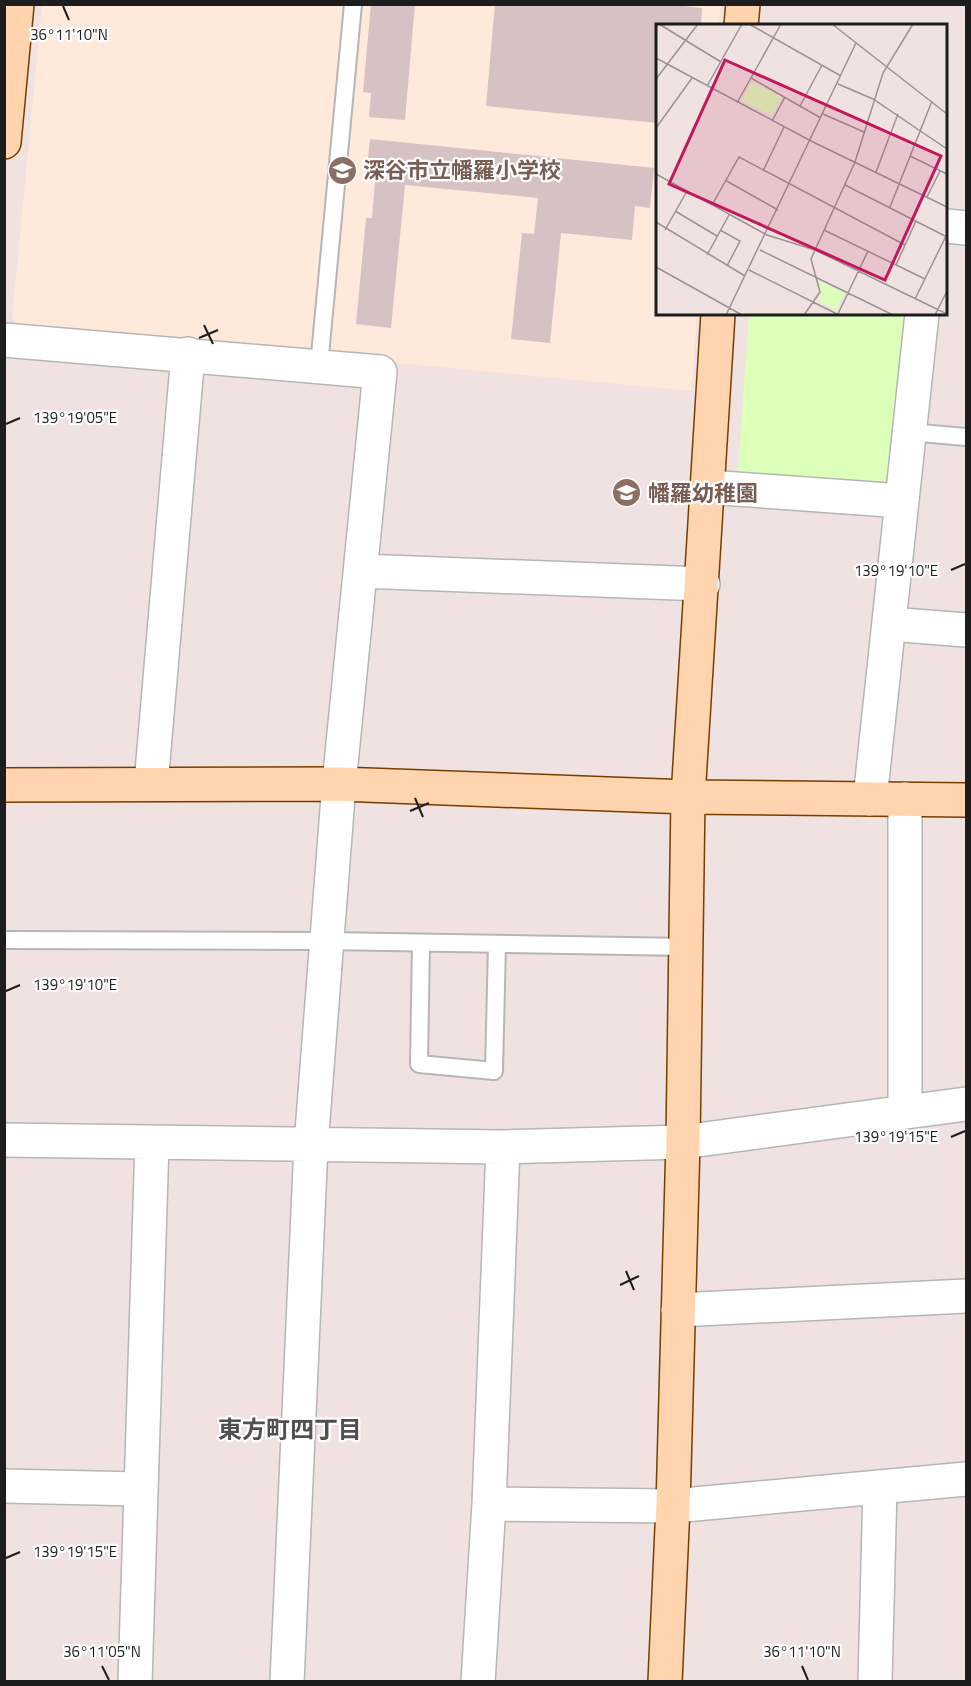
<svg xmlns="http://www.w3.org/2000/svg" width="971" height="1686" font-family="'Titillium Web','Noto Sans JP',sans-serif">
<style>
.education{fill:#ffe9da}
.park{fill:#dcffb9}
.building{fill:#d6c1c4}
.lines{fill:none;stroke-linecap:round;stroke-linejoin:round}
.lane-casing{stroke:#b6b6b6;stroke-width:20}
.street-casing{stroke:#b6b6b6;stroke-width:36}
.secondary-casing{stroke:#773e00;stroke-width:36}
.lane{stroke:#fff;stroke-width:16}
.street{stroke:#fff;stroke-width:33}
.secondary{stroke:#ffd4af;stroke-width:33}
.ticks{fill:none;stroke:#1d1d1d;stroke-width:2}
.labels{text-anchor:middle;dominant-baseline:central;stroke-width:4.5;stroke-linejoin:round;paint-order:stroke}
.education-label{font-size:22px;font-weight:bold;fill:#785e54;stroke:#fff;text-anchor:start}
.neighbourhood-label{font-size:24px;font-weight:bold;fill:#505050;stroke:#fff}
.inset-road{fill:none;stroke:#9b9393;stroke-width:1.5}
.view{fill:#c2185b;fill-opacity:0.15;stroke:#c2185b;stroke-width:3}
.inset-edge{fill:none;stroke:#1d1d1d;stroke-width:3}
.ticks-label{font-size:15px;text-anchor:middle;fill:#1d1d1d;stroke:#fff;stroke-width:4.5;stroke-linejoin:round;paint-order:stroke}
</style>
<rect width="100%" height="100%" fill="#efe2e1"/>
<path class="education" d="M 42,5 L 721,5 L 719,25 L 658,26 L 658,314 L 697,314 L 692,391 L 20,327 L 12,319 Z"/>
<path class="park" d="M 749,314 L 909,314 L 891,481 L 882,491 L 748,481 L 738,469 Z"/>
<path class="building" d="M 371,4 L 415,4 L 405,120 L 369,117 L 371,93 L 363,92 Z
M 495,4 L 683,4 L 683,6 L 702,8 L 701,26 L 658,26 L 658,123 L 486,106 Z
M 370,139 L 654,168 L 650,208 L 635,206 L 632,240 L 561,233 L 550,343 L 511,339 L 522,233 L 534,234 L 538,198 L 405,185 L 391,328 L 356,324 L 366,218 L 372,218 L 375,181 L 366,180 Z"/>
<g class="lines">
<defs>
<path id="lane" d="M 319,366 L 353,4
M 909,432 L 966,437
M 4,940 L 327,941 L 686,947
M 421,943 L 419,1064 L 494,1071 L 497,944"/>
<path id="street" d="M 946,226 L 966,228
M 4,340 L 380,372 L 339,784 L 311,1145 L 287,1682
M 708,487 L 902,501
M 361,571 L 703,584
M 889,624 L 966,630
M 151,784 L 188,354
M 870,799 L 922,314
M 905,1112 L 905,799
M 4,1140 L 503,1147 L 683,1142 L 966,1104
M 678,1310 L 966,1296
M 4,1486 L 140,1489
M 489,1504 L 673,1506 L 966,1479
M 135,1682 L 152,1143
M 478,1682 L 489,1504 L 503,1147
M 875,1682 L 880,1487"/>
<path id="secondary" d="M 741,26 L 743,4
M 4,142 L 17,4
M 4,785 L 339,784 L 688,797 L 966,800
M 665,1682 L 673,1506 L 683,1142 L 688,797 L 718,314"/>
</defs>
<use href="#lane" class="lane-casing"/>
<use href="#street" class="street-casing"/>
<use href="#secondary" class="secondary-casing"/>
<use href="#lane" class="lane"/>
<use href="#street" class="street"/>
<use href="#secondary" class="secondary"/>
</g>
<path class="ticks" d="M 63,6 L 69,20M 204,325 L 213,344M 199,338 L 218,330M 6,424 L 20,418M 951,570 L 965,564M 415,798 L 423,817M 410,811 L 429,803M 6,991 L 20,985M 951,1137 L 965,1131M 626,1271 L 634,1290M 620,1285 L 639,1276M 6,1558 L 20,1552M 102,1666 L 109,1680M 802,1666 L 808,1680"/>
<defs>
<symbol id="school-disc" viewBox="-11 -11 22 22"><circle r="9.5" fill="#8d6e63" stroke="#fff"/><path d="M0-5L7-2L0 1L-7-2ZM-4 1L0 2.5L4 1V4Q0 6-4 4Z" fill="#fff"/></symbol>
</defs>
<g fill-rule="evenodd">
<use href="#school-disc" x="326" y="154" width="33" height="33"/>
<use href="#school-disc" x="610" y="476" width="33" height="33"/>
</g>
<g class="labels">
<g class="education-label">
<text x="363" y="170">深谷市立幡羅小学校</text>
<text x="648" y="493">幡羅幼稚園</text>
</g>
<g class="neighbourhood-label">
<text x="290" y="1429">東方町四丁目</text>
</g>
</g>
<g transform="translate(656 24)">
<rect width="291" height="291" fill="#efe2e1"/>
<path d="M 95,58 L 126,73 L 116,92 L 86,77 ZM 164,257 L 188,269 L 180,286 L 163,277 Z" fill="#dcffb9"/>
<path class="inset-road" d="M 3,0 L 65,38M 93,0 L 185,52M 176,0 L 291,90M 0,34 L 155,117 L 291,183M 95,54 L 165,94M 0,55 L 42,0M 182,60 L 217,75 L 291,125M 51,62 L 86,0M 81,79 L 125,0M 144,82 L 166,41M 167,90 L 208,108M 116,97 L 129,73M 0,104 L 36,54M 254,132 L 291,150M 107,147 L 128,103M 220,148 L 242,90M 0,150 L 111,211 L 159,226 L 291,290M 69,156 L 122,186M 189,161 L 291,213M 271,173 L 284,147M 56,181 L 83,133 L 249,221M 234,183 L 276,77M 19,187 L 61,212M 0,198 L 89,252M 9,206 L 31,167M 64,206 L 84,217 L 71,242M 168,206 L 269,255M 104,226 L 237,291M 51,231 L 73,191M 240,241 L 260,197M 0,243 L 86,291M 93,246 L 183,291M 259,275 L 290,212M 182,290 L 212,227M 70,291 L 200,19M 148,291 L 164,268 L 155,235 L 199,138 L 227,49 L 257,0M 279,291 L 291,267"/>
<path class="view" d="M 69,36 L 285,132 L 229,256 L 13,160 Z"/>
<rect width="291" height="291" class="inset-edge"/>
</g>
<g class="ticks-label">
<text x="69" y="40">36°11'10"N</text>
<text x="75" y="423">139°19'05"E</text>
<text x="896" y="576">139°19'10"E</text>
<text x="75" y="990">139°19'10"E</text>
<text x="896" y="1142">139°19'15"E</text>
<text x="75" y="1557">139°19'15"E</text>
<text x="102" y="1657">36°11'05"N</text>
<text x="802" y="1657">36°11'10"N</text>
</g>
<rect width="971" height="1686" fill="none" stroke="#1d1d1d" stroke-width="12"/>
</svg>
